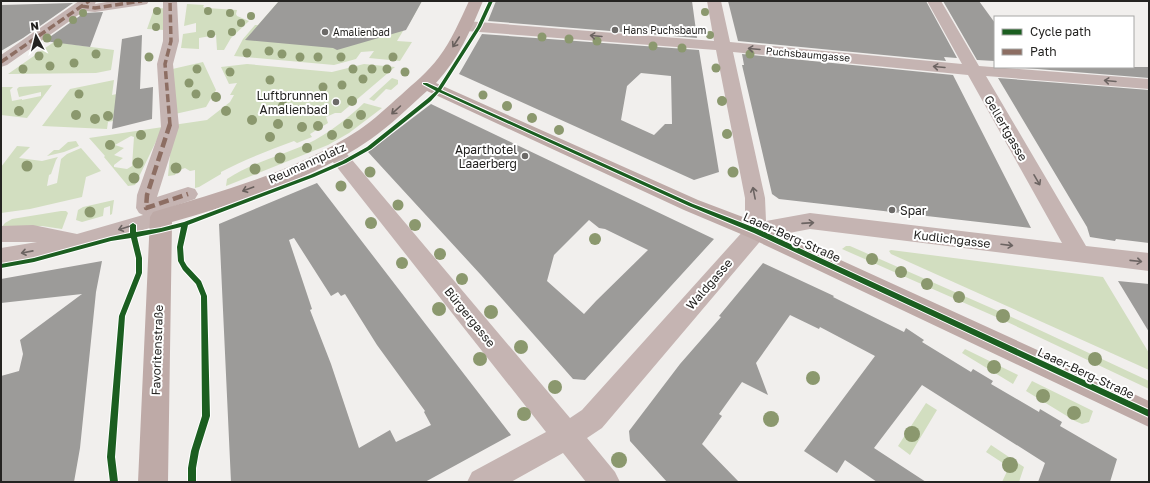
<svg xmlns="http://www.w3.org/2000/svg" width="1150" height="483" font-family="'Golos Text',sans-serif">
<style>
.green{fill:#d2dec0;fill-rule:evenodd}
.building{fill:#9c9b99;fill-rule:evenodd}
.lines{fill:none;stroke-linecap:round;stroke-linejoin:round}
.minor{fill:#c5b4b2;fill-rule:evenodd}
.major{fill:#beaaa7;fill-rule:evenodd}
.quiet-far1{stroke:#8d6e63;stroke-width:3.5;stroke-dasharray:8 3.5;stroke-linecap:butt}
.quiet{stroke:#8d6e63;stroke-width:4.5;stroke-dasharray:10 4.5;stroke-linecap:butt}
.cycleway-casing{stroke:#fff;stroke-width:2}
.cycleway{fill:#1b5e20;fill-rule:evenodd}
.tree{fill:#8b986e}
.oneway{stroke:#6c6462}
.oneway2{stroke:#69605d}
.poi-dot{fill:#6c6a68;stroke:#fff;stroke-width:1.5}
.labels{text-anchor:middle;dominant-baseline:central;stroke-width:4;stroke-linejoin:round;paint-order:stroke}
.far-poi-label{font-size:10px;fill:#242321;stroke:#fff;text-anchor:start}
.far-street-label{font-size:10px;fill:#242321;stroke:#fff}
.poi-label{font-size:12px;fill:#242321;stroke:#fff;text-anchor:end}
.street-label{font-size:12px;fill:#242321;stroke:#fff}
</style>
<rect width="100%" height="100%" fill="#f1efed"/>
<path class="green" d="M 279,1 L 422,1 L 408,26 L 406,26 L 397,41 L 412,42 L 400,61 L 369,58 L 374,51 L 361,52 L 356,59 L 334,65 L 234,56 L 243,39 L 255,25 L 258,25 Z
M 187,4 L 204,5 L 203,7 L 206,8 L 237,10 L 236,14 L 237,16 L 249,21 L 231,38 L 224,50 L 217,50 L 216,35 L 199,38 L 199,49 L 181,48 L 183,34 L 196,32 L 196,23 L 184,26 Z
M 165,8 L 164,30 L 147,29 L 154,9 Z
M 61,37 L 69,44 L 114,50 L 111,70 L 96,73 L 8,74 Z
M 203,62 L 216,90 L 206,107 L 175,114 L 168,70 Z
M 247,64 L 332,72 L 364,64 L 395,67 L 341,113 L 335,113 L 326,117 L 328,123 L 310,134 L 312,137 L 297,143 L 294,141 C 269,150 244,160 221,172 L 221,174 L 199,187 L 195,188 L 195,170 L 190,171 L 185,168 L 177,171 L 175,175 L 168,176 L 173,125 L 207,120 L 230,102 L 234,95 L 230,95 L 237,83 L 229,84 L 221,67 Z
M 392,78 L 398,80 L 398,84 L 391,90 L 386,89 L 374,101 L 369,99 Z
M 114,80 L 112,95 L 117,94 L 113,121 L 108,122 L 107,129 L 42,126 L 70,89 Z
M 52,85 L 27,118 L 1,115 L 1,87 L 13,87 L 10,90 L 12,101 L 22,99 L 22,100 L 41,96 L 41,92 L 19,97 L 17,89 L 19,87 Z
M 364,103 L 382,108 L 349,133 L 328,145 L 226,186 L 227,179 C 254,161 286,155 315,140 C 333,130 349,117 364,103 Z
M 163,127 L 135,185 L 128,186 L 104,157 L 105,156 L 89,138 ZM 131,136 L 134,137 L 132,166 L 127,169 L 114,167 L 114,165 L 123,158 L 114,155 L 124,148 L 115,145 Z
M 76,141 L 79,146 L 64,152 L 47,156 L 54,150 L 59,150 L 68,142 Z
M 17,146 L 30,147 L 19,158 L 42,161 L 58,157 L 56,160 L 51,174 L 49,175 L 47,186 L 57,183 L 61,159 L 67,154 L 81,148 L 101,171 L 86,177 L 82,197 L 30,209 L 1,213 L 1,167 Z
M 114,200 L 112,214 L 110,215 L 110,206 L 104,208 L 103,216 L 82,222 L 76,220 L 78,210 L 83,207 Z
M 61,211 L 66,211 L 68,213 L 62,229 L 42,226 L 1,228 L 5,223 L 12,219 Z
M 846,246 L 850,246 L 1005,314 L 1149,381 L 1149,389 L 1003,320 L 842,249 Z
M 891,250 L 1103,277 L 1149,353 L 1149,370 L 891,254 L 889,251 Z
M 965,349 L 1018,375 L 1013,384 L 962,353 Z
M 1032,381 L 1093,411 L 1089,422 L 1082,424 L 1075,421 L 1026,391 Z
M 926,403 L 937,410 L 910,455 L 898,446 Z
M 991,445 L 1024,467 L 1019,482 L 1002,482 L 1009,467 L 986,452 Z"/>
<path class="building" d="M 279,1 L 422,1 L 406,30 L 337,50 L 333,48 L 245,40 Z
M 496,1 L 692,1 L 697,38 L 488,21 Z
M 728,1 L 926,1 L 957,58 L 944,57 L 946,61 L 738,41 Z
M 943,1 L 979,1 L 995,23 L 995,61 L 977,60 Z
M 73,3 L 23,38 L 1,51 L 1,5 Z
M 103,12 L 90,47 L 44,41 L 84,13 Z
M 482,34 L 699,50 L 719,172 L 694,180 L 459,74 ZM 641,73 L 671,76 L 672,124 L 665,124 L 654,135 L 621,120 L 627,86 Z
M 142,35 L 140,89 L 153,87 L 152,119 L 112,129 L 122,39 Z
M 742,54 L 953,75 L 1031,228 L 779,199 L 772,194 L 742,65 L 744,65 Z
M 1012,67 L 1149,67 L 1149,78 Z
M 998,78 L 1149,90 L 1149,243 L 1116,239 L 1115,241 L 1090,237 L 1087,227 Z
M 431,104 L 714,239 L 585,380 L 573,379 L 481,275 L 368,152 ZM 589,220 L 599,228 L 605,229 L 648,250 L 596,301 L 584,314 L 547,281 L 554,255 Z
M 317,183 L 427,326 L 511,435 L 425,482 L 231,482 L 219,224 ZM 294,238 L 331,296 L 338,292 L 341,296 L 345,294 L 377,345 L 425,411 L 424,412 L 431,425 L 396,442 L 390,430 L 359,448 L 331,364 L 310,310 L 312,309 L 289,240 Z
M 102,261 L 96,292 L 80,448 L 74,482 L 1,482 L 1,376 L 19,371 L 23,354 L 20,340 L 82,294 L 1,303 L 1,279 Z
M 763,263 L 834,296 L 833,297 L 904,332 L 906,328 L 924,340 L 922,342 L 971,372 L 973,369 L 993,381 L 991,384 L 1039,412 L 1040,409 L 1062,422 L 1060,426 L 1117,459 L 1110,482 L 1038,482 L 1045,463 L 922,385 L 874,448 L 926,482 L 877,482 L 845,460 L 837,473 L 804,451 L 875,356 L 820,327 L 819,329 L 790,315 L 756,363 L 768,395 L 742,382 L 719,414 L 722,416 L 702,444 L 739,482 L 667,482 L 630,441 L 629,431 L 680,364 L 721,317 L 719,316 Z
M 1118,281 L 1149,284 L 1149,332 Z"/>
<g class="lines">
<path class="minor" d="M 79,1 L 96,1 L 95,4 L 113,1 L 149,1 L 147,4 L 142,5 L 95,12 L 84,11 L 7,65 L 1,67 L 1,55 Z
M 163,1 L 177,1 L 179,41 L 173,64 L 179,127 L 157,197 L 188,187 L 195,189 L 198,194 L 195,199 L 163,210 L 169,212 L 172,217 L 169,222 L 79,250 L 1,266 L 1,248 L 37,242 L 1,242 L 1,226 L 33,225 L 77,234 L 143,215 L 139,213 L 136,208 L 137,195 L 161,127 L 157,64 L 163,41 Z
M 707,1 L 721,1 L 730,42 L 962,64 L 927,1 L 941,1 L 979,66 L 1149,79 L 1149,89 L 986,76 L 1086,246 L 1149,253 L 1149,271 L 810,229 L 763,238 L 602,428 L 587,438 L 615,472 L 620,482 L 586,482 L 563,453 L 511,482 L 467,482 L 472,472 L 546,432 L 325,152 L 328,148 L 335,146 L 342,148 L 570,418 L 582,410 L 745,229 L 745,198 L 716,50 L 466,31 L 461,29 L 458,26 L 461,23 L 466,21 L 714,41 ZM 733,52 L 968,75 L 1062,243 L 810,213 L 766,221 L 765,198 Z"/>
<path class="major" d="M 469,1 L 483,1 C 471,30 458,59 436,83 L 698,200 L 764,225 L 1149,401 L 1149,427 L 748,237 L 684,210 L 427,91 C 409,107 391,125 371,139 C 312,180 240,202 172,222 L 168,482 L 138,482 L 150,217 L 153,212 C 223,191 297,171 359,130 C 374,120 387,107 401,95 C 414,83 428,72 439,57 C 452,40 460,20 469,1 Z"/>
<path class="quiet-far1" d="M 81,6 L 95,8 L 142,1
M 1,62 L 89,1
M 170,125 L 165,64 L 171,41 L 170,1"/>
<path class="quiet" d="M 170,124 L 147,195 L 146,208 L 188,194"/>
<defs>
<path id="cycleway" d="M 489,1 L 493,1 L 481,27 L 441,90 L 693,204 L 758,229 L 1149,410 L 1149,417 L 754,233 L 689,206 L 439,92 L 431,101 L 371,149 L 346,163 L 314,177 L 188,225 L 183,247 L 184,261 L 187,266 L 201,281 L 207,296 L 210,416 L 199,451 L 196,468 L 196,482 L 188,482 L 188,468 L 191,451 L 202,416 L 201,296 L 196,284 L 183,270 L 178,261 L 177,247 L 181,227 L 161,232 L 137,237 L 142,258 L 142,273 L 125,316 L 115,457 L 118,482 L 110,482 L 107,457 L 119,316 L 136,273 L 136,258 L 131,238 L 111,241 L 34,262 L 1,268 L 1,264 L 34,258 L 111,237 L 130,233 L 130,225 L 133,223 L 136,225 L 136,232 L 161,228 L 184,222 L 310,175 L 342,161 L 367,147 L 427,99 L 436,91 L 423,84 L 423,83 L 427,83 L 438,88 L 477,27 Z"/>
</defs>
<use href="#cycleway" class="cycleway-casing"/>
<use href="#cycleway" class="cycleway"/>
</g>
<g class="tree">
<circle cx="157" cy="11" r="4"/>
<circle cx="208" cy="11" r="4"/>
<circle cx="705" cy="12" r="4"/>
<circle cx="83" cy="13" r="4"/>
<circle cx="230" cy="13" r="4"/>
<circle cx="251" cy="16" r="4"/>
<circle cx="73" cy="20" r="4"/>
<circle cx="241" cy="23" r="4"/>
<circle cx="156" cy="27" r="4"/>
<circle cx="232" cy="32" r="4"/>
<circle cx="211" cy="34" r="4"/>
<circle cx="710" cy="35" r="4"/>
<circle cx="542" cy="37" r="4.5"/>
<circle cx="47" cy="38" r="4.5"/>
<circle cx="569" cy="39" r="4.5"/>
<circle cx="597" cy="41" r="4.5"/>
<circle cx="58" cy="43" r="4.5"/>
<circle cx="653" cy="46" r="4.5"/>
<circle cx="682" cy="48" r="4.5"/>
<circle cx="269" cy="51" r="4.5"/>
<circle cx="247" cy="53" r="4.5"/>
<circle cx="96" cy="54" r="4.5"/>
<circle cx="282" cy="54" r="4.5"/>
<circle cx="750" cy="54" r="4.5"/>
<circle cx="39" cy="56" r="4.5"/>
<circle cx="149" cy="57" r="4.5"/>
<circle cx="300" cy="57" r="4.5"/>
<circle cx="318" cy="57" r="4.5"/>
<circle cx="341" cy="57" r="4.5"/>
<circle cx="393" cy="57" r="4.5"/>
<circle cx="74" cy="63" r="4.5"/>
<circle cx="50" cy="66" r="4.5"/>
<circle cx="716" cy="68" r="4.5"/>
<circle cx="23" cy="69" r="4.5"/>
<circle cx="197" cy="69" r="4.5"/>
<circle cx="353" cy="69" r="4.5"/>
<circle cx="372" cy="69" r="4.5"/>
<circle cx="387" cy="69" r="4.5"/>
<circle cx="230" cy="72" r="4.5"/>
<circle cx="405" cy="72" r="4.5"/>
<circle cx="363" cy="79" r="4.5"/>
<circle cx="270" cy="80" r="4.5"/>
<circle cx="189" cy="83" r="4.5"/>
<circle cx="342" cy="85" r="4.5"/>
<circle cx="323" cy="87" r="4.5"/>
<circle cx="79" cy="94" r="4.5"/>
<circle cx="196" cy="94" r="4.5"/>
<circle cx="483" cy="95" r="4.5"/>
<circle cx="216" cy="97" r="5"/>
<circle cx="352" cy="101" r="5"/>
<circle cx="722" cy="101" r="5"/>
<circle cx="283" cy="106" r="5"/>
<circle cx="507" cy="106" r="5"/>
<circle cx="300" cy="110" r="5"/>
<circle cx="19" cy="111" r="5"/>
<circle cx="226" cy="111" r="5"/>
<circle cx="76" cy="115" r="5"/>
<circle cx="361" cy="115" r="5"/>
<circle cx="108" cy="116" r="5"/>
<circle cx="532" cy="118" r="5"/>
<circle cx="95" cy="119" r="5"/>
<circle cx="252" cy="120" r="5"/>
<circle cx="278" cy="124" r="5"/>
<circle cx="348" cy="124" r="5"/>
<circle cx="318" cy="126" r="5"/>
<circle cx="302" cy="127" r="5"/>
<circle cx="559" cy="130" r="5"/>
<circle cx="727" cy="134" r="5"/>
<circle cx="141" cy="135" r="5"/>
<circle cx="332" cy="135" r="5"/>
<circle cx="270" cy="137" r="5"/>
<circle cx="110" cy="145" r="5"/>
<circle cx="307" cy="148" r="5"/>
<circle cx="280" cy="158" r="5.5"/>
<circle cx="138" cy="163" r="5.5"/>
<circle cx="27" cy="166" r="5.5"/>
<circle cx="176" cy="168" r="5.5"/>
<circle cx="255" cy="169" r="5.5"/>
<circle cx="370" cy="172" r="5.5"/>
<circle cx="733" cy="172" r="5.5"/>
<circle cx="134" cy="178" r="5.5"/>
<circle cx="341" cy="186" r="5.5"/>
<circle cx="398" cy="205" r="5.5"/>
<circle cx="90" cy="212" r="5.5"/>
<circle cx="371" cy="223" r="6"/>
<circle cx="415" cy="225" r="6"/>
<circle cx="595" cy="239" r="6"/>
<circle cx="440" cy="254" r="6"/>
<circle cx="872" cy="259" r="6"/>
<circle cx="402" cy="263" r="6"/>
<circle cx="901" cy="272" r="6"/>
<circle cx="462" cy="279" r="6"/>
<circle cx="927" cy="284" r="6"/>
<circle cx="959" cy="297" r="6"/>
<circle cx="439" cy="309" r="7"/>
<circle cx="491" cy="312" r="7"/>
<circle cx="1003" cy="316" r="7"/>
<circle cx="521" cy="347" r="7"/>
<circle cx="480" cy="359" r="7"/>
<circle cx="1095" cy="359" r="7"/>
<circle cx="994" cy="367" r="7"/>
<circle cx="813" cy="378" r="7"/>
<circle cx="555" cy="387" r="7"/>
<circle cx="1043" cy="396" r="7"/>
<circle cx="1074" cy="413" r="7"/>
<circle cx="524" cy="414" r="7"/>
<circle cx="771" cy="419" r="8"/>
<circle cx="912" cy="434" r="8"/>
<circle cx="619" cy="460" r="8"/>
<circle cx="1010" cy="465" r="8"/>
</g>
<defs><path id="oneway-shaft" d="M-6 0H5M1.5-3L5.5 0L1.5 3" fill="none" stroke-width="1.6" stroke-linecap="round" stroke-linejoin="round"/></defs>
<g class="oneway">
<use href="#oneway-shaft" transform="translate(596 36) rotate(-175)"/>
<use href="#oneway-shaft" transform="translate(754 49) rotate(-175)"/>
<use href="#oneway-shaft" transform="translate(939 67) rotate(-175)"/>
<use href="#oneway-shaft" transform="translate(1110 81) rotate(-175)"/>
<use href="#oneway-shaft" transform="translate(1037 180) rotate(60)"/>
<use href="#oneway-shaft" transform="translate(754 193) rotate(-101)"/>
<use href="#oneway-shaft" transform="translate(808 223) rotate(-4)"/>
<use href="#oneway-shaft" transform="translate(124 228) rotate(163)"/>
<use href="#oneway-shaft" transform="translate(1007 245) rotate(7)"/>
<use href="#oneway-shaft" transform="translate(27 252) rotate(169)"/>
<use href="#oneway-shaft" transform="translate(1136 261) rotate(6)"/>
</g>
<g class="oneway2">
<use href="#oneway-shaft" transform="translate(456 42) rotate(123)"/>
<use href="#oneway-shaft" transform="translate(396 110) rotate(138)"/>
<use href="#oneway-shaft" transform="translate(248 189) rotate(160)"/>
</g>
<g class="poi-dot">
<circle cx="615" cy="30" r="4"/>
<circle cx="325" cy="32" r="4"/>
<circle cx="336" cy="102" r="4"/>
<circle cx="525" cy="156" r="4"/>
<circle cx="892" cy="210" r="4"/>
</g>
<g class="labels">
<g class="far-poi-label">
<text x="623" y="30">Hans Puchsbaum</text>
<text x="333" y="32">Amalienbad</text>
</g>
<g class="far-street-label">
<text transform="translate(808 54) rotate(5)">Puchsbaumgasse</text>
</g>
<g class="poi-label">
<text x="328" y="95">Luftbrunnen<tspan x="328" dy="14">Amalienbad</tspan></text>
<text x="517" y="149">Aparthotel<tspan x="517" dy="14">Laaerberg</tspan></text>
<text x="900" y="210" text-anchor="start">Spar</text>
</g>
<g class="street-label">
<text transform="translate(1006 128) rotate(60)">Gellertgasse</text>
<text transform="translate(307 163) rotate(-24)">Reumannplatz</text>
<text transform="translate(792 237) rotate(24)">Laaer-Berg-Straße</text>
<text transform="translate(952 239) rotate(7)">Kudlichgasse</text>
<text transform="translate(709 284) rotate(-49)">Waldgasse</text>
<text transform="translate(470 317) rotate(51)">Bürgergasse</text>
<text transform="translate(157 350) rotate(-88)">Favoritenstraße</text>
<text transform="translate(1086 373) rotate(25)">Laaer-Berg-Straße</text>
</g>
</g>
<rect width="1150" height="483" fill="none" stroke="#242321" stroke-width="4"/>
<rect x="994" y="16" width="140" height="52" fill="#ffffff" stroke="#a7a7a6"/>
<rect x="1002" y="29" width="20" height="6" fill="#1b5e20" stroke="#a7a7a6"/>
<text x="1030" y="36" font-size="12" fill="#242321">Cycle path</text>
<rect x="1002" y="49" width="20" height="6" fill="#8d6e63" stroke="#a7a7a6"/>
<text x="1030" y="56" font-size="12" fill="#242321">Path</text>
<g transform="translate(36 36) rotate(353)" stroke="#ffffff" stroke-width="3" paint-order="stroke">
<path d="M0-3L7 15L0 10L-7 15Z" fill="#242321"/>
<text y="-6" font-size="11" font-weight="bold" text-anchor="middle" fill="#242321">N</text>
</g>
</svg>
